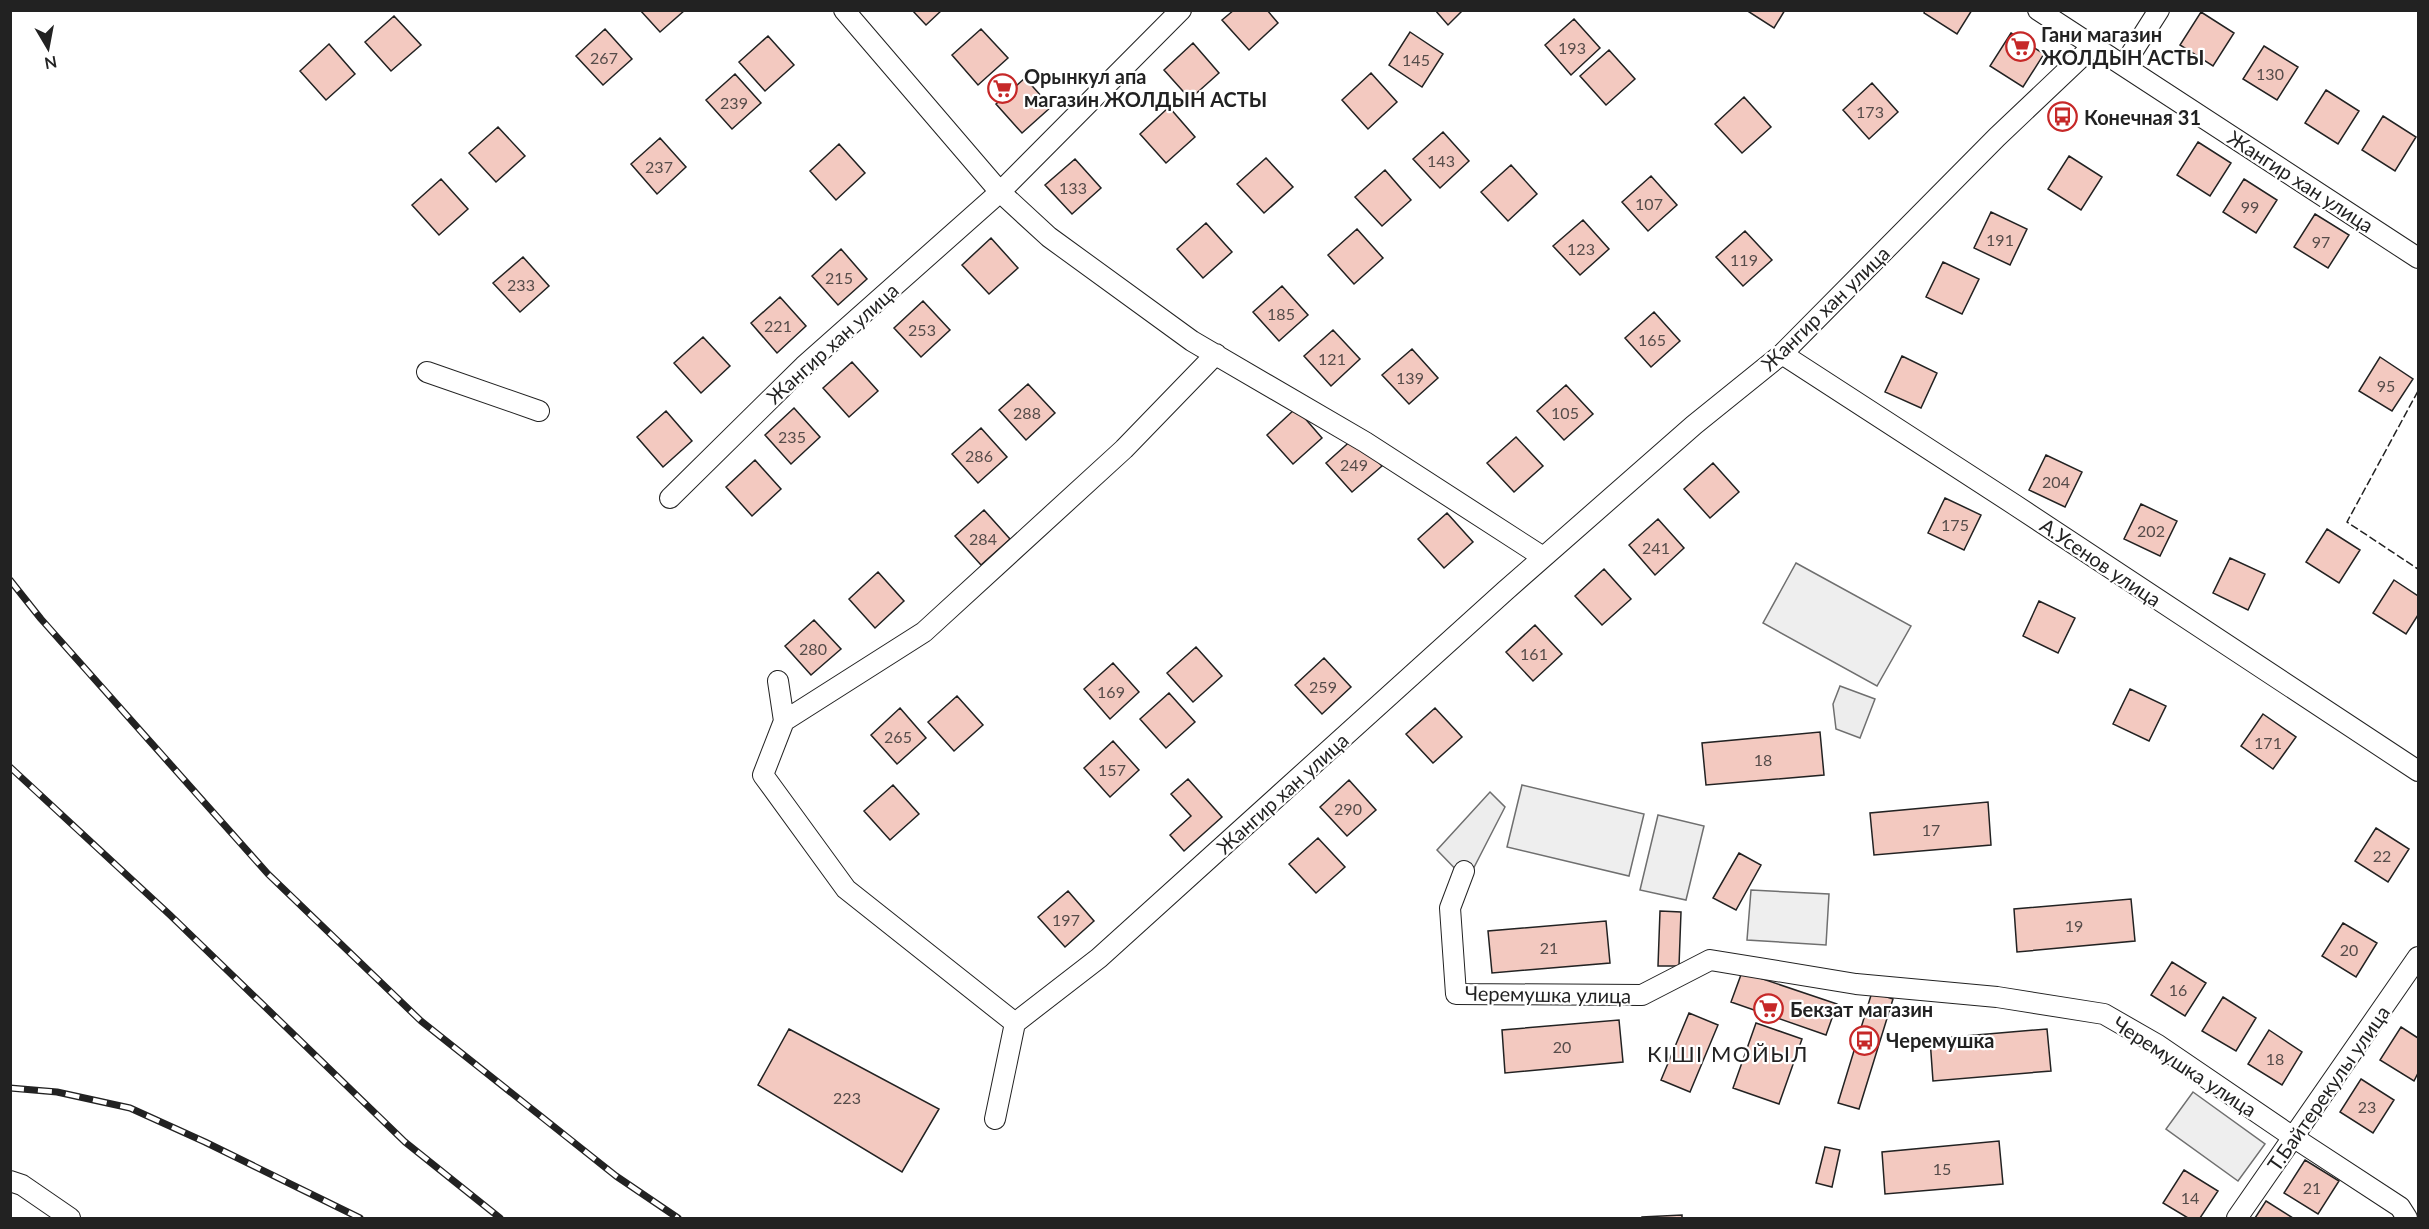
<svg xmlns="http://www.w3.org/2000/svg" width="2429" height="1229" font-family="Lato,sans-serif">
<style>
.green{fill:#eee;stroke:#6f6f6f;stroke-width:1.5}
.parking{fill:#ededed;stroke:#6f6f6f;stroke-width:1.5}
.building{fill:#f3c9c0;stroke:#222;stroke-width:1.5}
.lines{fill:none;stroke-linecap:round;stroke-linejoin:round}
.street-casing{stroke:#222;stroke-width:22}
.street{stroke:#fff;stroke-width:20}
.rail-casing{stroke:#222;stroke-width:7}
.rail{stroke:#fff;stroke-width:4.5;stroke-dasharray:14;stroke-linecap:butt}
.fence{stroke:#222;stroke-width:1.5;stroke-dasharray:8 3;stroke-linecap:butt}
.labels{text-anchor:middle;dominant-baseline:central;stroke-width:4.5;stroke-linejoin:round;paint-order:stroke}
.number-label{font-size:16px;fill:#564c4a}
.poi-label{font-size:20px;font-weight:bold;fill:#222;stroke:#fff;text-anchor:start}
.street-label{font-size:20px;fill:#222;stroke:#fff}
.quarter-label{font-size:22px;letter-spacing:1.5px;fill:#222;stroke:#fff}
</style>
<rect width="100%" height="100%" fill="#fff"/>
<path class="green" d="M 1796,563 L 1911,626 L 1877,686 L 1763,623 Z
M 1522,785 L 1644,814 L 1629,876 L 1507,847 Z
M 1658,815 L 1704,826 L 1686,900 L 1640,890 Z
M 1751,890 L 1829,894 L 1826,945 L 1747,940 Z
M 2193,1092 L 2265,1144 L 2238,1181 L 2166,1129 Z"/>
<path class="parking" d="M 1840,686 L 1875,699 L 1860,738 L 1836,729 L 1833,704 Z
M 1490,792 L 1505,807 L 1467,881 L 1437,850 Z"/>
<path class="building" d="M 640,10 L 685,10 L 660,32 Z
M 912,10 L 942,10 L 926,25 Z
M 1234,10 L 1267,10 L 1278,23 L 1249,50 L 1222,20 Z
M 1435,10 L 1463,10 L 1448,25 Z
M 1746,10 L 1785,10 L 1774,28 Z
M 1925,10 L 1972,10 L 1957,34 L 1924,13 Z
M 2201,12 L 2234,33 L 2213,66 L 2180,45 Z
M 394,16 L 421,45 L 391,71 L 365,42 Z
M 1574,19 L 1600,48 L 1571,75 L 1545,45 Z
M 605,29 L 632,59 L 603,85 L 576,56 Z
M 981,29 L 1008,58 L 978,85 L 952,55 Z
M 1410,32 L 1443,54 L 1422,87 L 1389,65 Z
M 2011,33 L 2044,54 L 2023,87 L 1990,66 Z
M 768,36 L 794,65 L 765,91 L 739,62 Z
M 1193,43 L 1219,73 L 1190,99 L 1164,70 Z
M 329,44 L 355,74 L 326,100 L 300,71 Z
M 2264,46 L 2298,67 L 2277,100 L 2243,79 Z
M 1609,50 L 1635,79 L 1606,105 L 1580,76 Z
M 1371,73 L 1397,102 L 1368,129 L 1342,100 Z
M 735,74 L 761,103 L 732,129 L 706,100 Z
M 1025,78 L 1051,107 L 1022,133 L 996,104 Z
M 1872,83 L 1898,112 L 1869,139 L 1843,110 Z
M 2326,90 L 2359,111 L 2338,144 L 2305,123 Z
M 1744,97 L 1771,127 L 1742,153 L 1715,124 Z
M 1169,107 L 1195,137 L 1166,163 L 1140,134 Z
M 2383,116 L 2416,137 L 2395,171 L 2362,150 Z
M 498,127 L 525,156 L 496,182 L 469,153 Z
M 1443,132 L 1469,161 L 1440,188 L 1413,159 Z
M 660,138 L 686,167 L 657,194 L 631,164 Z
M 2198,142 L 2231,163 L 2210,196 L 2177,175 Z
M 839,144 L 865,173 L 836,200 L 810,171 Z
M 2069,156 L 2102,177 L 2081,210 L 2048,189 Z
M 1266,158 L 1293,187 L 1264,213 L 1237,184 Z
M 1075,159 L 1101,188 L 1072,214 L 1045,185 Z
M 1511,165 L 1537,194 L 1508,221 L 1481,192 Z
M 1385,170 L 1411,200 L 1382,226 L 1355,197 Z
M 1651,176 L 1677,205 L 1648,231 L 1622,202 Z
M 441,179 L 468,209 L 439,235 L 412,205 Z
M 2244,179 L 2277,200 L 2256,233 L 2223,212 Z
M 1991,212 L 2027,229 L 2010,265 L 1974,248 Z
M 2315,214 L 2349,235 L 2328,268 L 2294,247 Z
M 1583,220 L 1609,249 L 1580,275 L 1553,246 Z
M 1206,223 L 1232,252 L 1203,278 L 1177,249 Z
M 1357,229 L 1383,258 L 1354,284 L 1328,255 Z
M 1745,231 L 1772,260 L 1743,286 L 1716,257 Z
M 991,238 L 1018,268 L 989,294 L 962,265 Z
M 841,249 L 867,279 L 838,305 L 812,276 Z
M 523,257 L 549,286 L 520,312 L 493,283 Z
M 1943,262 L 1979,279 L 1962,314 L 1926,297 Z
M 1282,286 L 1308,315 L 1279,341 L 1253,312 Z
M 780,297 L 806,326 L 777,353 L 751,323 Z
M 923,301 L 950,330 L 921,357 L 894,328 Z
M 1654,312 L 1680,341 L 1651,367 L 1625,338 Z
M 1333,330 L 1360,359 L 1331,386 L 1304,356 Z
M 703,337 L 730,366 L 701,393 L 674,363 Z
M 1412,349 L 1438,378 L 1409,404 L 1382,375 Z
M 1902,356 L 1937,373 L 1921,408 L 1885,392 Z
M 2380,357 L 2413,379 L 2392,411 L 2359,391 Z
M 852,362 L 878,391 L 849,417 L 823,388 Z
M 1028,384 L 1055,413 L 1026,440 L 999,410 Z
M 1566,385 L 1593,414 L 1564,440 L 1537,411 Z
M 794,408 L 820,437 L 791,464 L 765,435 Z
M 1296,408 L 1322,438 L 1293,464 L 1267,435 Z
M 666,411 L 692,441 L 663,467 L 637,437 Z
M 981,428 L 1007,457 L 978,483 L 952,454 Z
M 1355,437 L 1382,466 L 1352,492 L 1326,463 Z
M 1516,437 L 1543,466 L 1514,492 L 1487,463 Z
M 2046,455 L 2082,472 L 2065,507 L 2029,490 Z
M 755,460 L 781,489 L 752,516 L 726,487 Z
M 1713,463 L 1739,492 L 1710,518 L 1684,489 Z
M 1945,498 L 1981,515 L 1964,550 L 1928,533 Z
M 2141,504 L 2177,521 L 2160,556 L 2124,539 Z
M 984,510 L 1010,539 L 981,565 L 955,536 Z
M 1447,513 L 1473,542 L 1444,568 L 1418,539 Z
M 1658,519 L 1684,548 L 1655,575 L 1629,545 Z
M 2327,529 L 2360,550 L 2339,583 L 2306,562 Z
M 2230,558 L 2265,574 L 2248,610 L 2213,593 Z
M 1604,569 L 1631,599 L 1602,625 L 1575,596 Z
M 878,572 L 904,601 L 875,628 L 849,599 Z
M 2394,580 L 2418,596 L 2418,615 L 2406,634 L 2373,613 Z
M 2039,601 L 2075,618 L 2058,653 L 2023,636 Z
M 814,620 L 841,649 L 811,675 L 785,646 Z
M 1535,625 L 1562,654 L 1533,681 L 1506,652 Z
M 1196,647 L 1222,676 L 1193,702 L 1167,673 Z
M 1324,658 L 1351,687 L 1322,714 L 1295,685 Z
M 1113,663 L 1139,692 L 1110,719 L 1084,689 Z
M 2130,689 L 2166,706 L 2149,741 L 2113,724 Z
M 1169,693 L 1195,722 L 1166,748 L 1140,719 Z
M 957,696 L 983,725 L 954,751 L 928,722 Z
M 900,708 L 926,738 L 897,764 L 871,735 Z
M 1435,708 L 1462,737 L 1433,763 L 1406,734 Z
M 2263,714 L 2296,737 L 2273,769 L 2241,746 Z
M 1820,732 L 1824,775 L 1706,785 L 1702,743 Z
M 1113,741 L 1139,770 L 1110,797 L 1084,768 Z
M 1188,779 L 1222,817 L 1184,851 L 1170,835 L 1191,816 L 1171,794 Z
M 1349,780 L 1376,810 L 1347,836 L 1320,807 Z
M 893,785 L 919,814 L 890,840 L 864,811 Z
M 1988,802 L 1991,845 L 1874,855 L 1870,813 Z
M 2376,828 L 2409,849 L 2388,882 L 2355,861 Z
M 1318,838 L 1345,867 L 1316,893 L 1289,864 Z
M 1739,853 L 1761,865 L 1736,910 L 1713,898 Z
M 1068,891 L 1094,921 L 1065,947 L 1038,917 Z
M 2131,899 L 2135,941 L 2017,952 L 2014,909 Z
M 1660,911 L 1681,912 L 1679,966 L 1658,966 Z
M 1606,921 L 1610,963 L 1492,973 L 1488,931 Z
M 2343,923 L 2377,943 L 2356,977 L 2322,956 Z
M 2172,962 L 2206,983 L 2185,1016 L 2151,995 Z
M 1742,972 L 1837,1004 L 1826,1035 L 1731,1002 Z
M 1872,992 L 1893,999 L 1859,1109 L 1838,1103 Z
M 2223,997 L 2256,1018 L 2236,1051 L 2202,1031 Z
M 1689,1013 L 1718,1025 L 1690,1092 L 1661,1080 Z
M 1619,1020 L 1623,1062 L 1505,1073 L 1502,1030 Z
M 1756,1023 L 1802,1039 L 1779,1104 L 1733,1088 Z
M 2401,1027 L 2418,1038 L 2418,1073 L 2414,1081 L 2380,1060 Z
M 789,1029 L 939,1109 L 902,1172 L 758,1085 Z
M 2047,1029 L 2051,1071 L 1933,1081 L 1930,1039 Z
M 2269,1030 L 2302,1052 L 2282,1085 L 2248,1064 Z
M 2361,1079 L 2394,1100 L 2373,1133 L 2340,1112 Z
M 1999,1141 L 2003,1184 L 1885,1194 L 1882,1152 Z
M 1825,1147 L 1840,1150 L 1832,1187 L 1816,1183 Z
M 2305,1160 L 2339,1181 L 2318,1214 L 2284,1193 Z
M 2184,1170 L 2218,1191 L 2200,1218 L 2188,1218 L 2163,1203 Z
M 2266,1201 L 2293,1218 L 2255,1218 Z
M 1682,1215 L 1682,1218 L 1642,1218 L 1642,1217 Z"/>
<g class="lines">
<defs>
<path id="street" d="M 844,10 L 1000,192 L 1049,237 L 1192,341 L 1365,442 L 1543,557
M 2038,10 L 2418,258
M 2124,65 L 2159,10
M 1782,354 L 2015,505 L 2418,771
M 427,372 L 539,411
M 670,498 L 804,366 L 1000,192 L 1181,10
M 778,681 L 784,721 L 763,775 L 846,889 L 1015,1023
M 784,721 L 924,632 L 1124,449 L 1216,354
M 1464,871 L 1450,908 L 1456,994 L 1642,995 L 1710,960 L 1856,984 L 1997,997 L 2104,1014 L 2158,1045 L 2293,1137 L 2400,1207 L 2407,1218
M 995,1119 L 1015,1023 L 1099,958 L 1505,591 L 1694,425 L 1782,354 L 1997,137 L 2093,46
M 10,1181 L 22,1185 L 70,1218
M 2237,1218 L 2418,957"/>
</defs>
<use href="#street" class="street-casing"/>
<use href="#street" class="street"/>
<defs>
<path id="rail" d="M 10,580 L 41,619 L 268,874 L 421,1021 L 616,1176 L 678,1218
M 10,767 L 170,915 L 405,1142 L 500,1218
M 10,1088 L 57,1092 L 130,1108 L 205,1142 L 360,1218"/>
</defs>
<use href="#rail" class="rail-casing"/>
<use href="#rail" class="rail"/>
<path class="fence" d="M 2418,391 L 2347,522 L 2418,569"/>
</g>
<defs>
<symbol id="supermarket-ring" viewBox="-11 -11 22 22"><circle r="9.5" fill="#fff" stroke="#c62828" stroke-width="1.5"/><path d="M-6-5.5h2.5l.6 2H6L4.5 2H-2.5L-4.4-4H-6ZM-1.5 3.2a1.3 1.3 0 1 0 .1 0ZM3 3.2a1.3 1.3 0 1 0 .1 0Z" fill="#c62828"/></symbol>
<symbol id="bus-ring" viewBox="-11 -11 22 22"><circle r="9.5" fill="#fff" stroke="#c62828" stroke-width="1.5"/><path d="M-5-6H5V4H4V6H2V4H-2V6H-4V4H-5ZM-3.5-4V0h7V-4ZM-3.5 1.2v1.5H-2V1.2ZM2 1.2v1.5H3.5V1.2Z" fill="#c62828"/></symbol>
</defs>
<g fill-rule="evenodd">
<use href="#supermarket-ring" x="2004" y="30" width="33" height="33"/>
<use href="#supermarket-ring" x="986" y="72" width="33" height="33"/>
<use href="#bus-ring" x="2046" y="100" width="33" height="33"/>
<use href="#supermarket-ring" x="1752" y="992" width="33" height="33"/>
<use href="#bus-ring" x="1848" y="1024" width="33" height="33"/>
</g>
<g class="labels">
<g class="number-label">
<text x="1572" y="47">193</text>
<text x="604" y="57">267</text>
<text x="1416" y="59">145</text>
<text x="2270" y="73">130</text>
<text x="734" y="102">239</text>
<text x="1870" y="111">173</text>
<text x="1441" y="160">143</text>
<text x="659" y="166">237</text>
<text x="1073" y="187">133</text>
<text x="1649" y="203">107</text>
<text x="2250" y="206">99</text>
<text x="2000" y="239">191</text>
<text x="2321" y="241">97</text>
<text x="1581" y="248">123</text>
<text x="1744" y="259">119</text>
<text x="839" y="277">215</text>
<text x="521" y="284">233</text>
<text x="1281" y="313">185</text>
<text x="778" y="325">221</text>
<text x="922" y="329">253</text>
<text x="1652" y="339">165</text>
<text x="1332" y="358">121</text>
<text x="1410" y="377">139</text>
<text x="2386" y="385">95</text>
<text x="1027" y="412">288</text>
<text x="1565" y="412">105</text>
<text x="792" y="436">235</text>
<text x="979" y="455">286</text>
<text x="1354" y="464">249</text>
<text x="2056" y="481">204</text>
<text x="1955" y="524">175</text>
<text x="2151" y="530">202</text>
<text x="983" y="538">284</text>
<text x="1656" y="547">241</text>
<text x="813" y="648">280</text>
<text x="1534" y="653">161</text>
<text x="1323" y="686">259</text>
<text x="1111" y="691">169</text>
<text x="898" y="736">265</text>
<text x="2268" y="742">171</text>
<text x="1763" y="759">18</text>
<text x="1112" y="769">157</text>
<text x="1348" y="808">290</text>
<text x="1931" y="829">17</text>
<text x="2382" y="855">22</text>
<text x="1066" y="919">197</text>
<text x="2074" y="925">19</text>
<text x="1549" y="947">21</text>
<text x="2349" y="949">20</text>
<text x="2178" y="989">16</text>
<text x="1562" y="1046">20</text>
<text x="2275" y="1058">18</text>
<text x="847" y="1097">223</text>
<text x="2367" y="1106">23</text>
<text x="1942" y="1168">15</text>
<text x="2312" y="1187">21</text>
<text x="2190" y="1197">14</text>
</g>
<g class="poi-label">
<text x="2041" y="34">Гани магазин<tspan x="2041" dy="23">ЖОЛДЫН АСТЫ</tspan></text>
<text x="1024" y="76">Орынкул апа<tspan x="1024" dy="23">магазин ЖОЛДЫН АСТЫ</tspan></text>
<text x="2084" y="117">Конечная 31</text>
<text x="1790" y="1009">Бекзат магазин</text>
<text x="1886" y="1040">Черемушка</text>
</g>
<g class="street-label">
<text transform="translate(2301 181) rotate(33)">Жангир хан улица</text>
<text transform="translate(1825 308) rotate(-44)">Жангир хан улица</text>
<text transform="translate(832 343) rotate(-42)">Жангир хан улица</text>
<text transform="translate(2101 562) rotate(34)">А.Усенов улица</text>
<text transform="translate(1282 793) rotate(-42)">Жангир хан улица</text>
<text transform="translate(1548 994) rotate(1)">Черемушка улица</text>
<text transform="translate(2185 1066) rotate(33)">Черемушка улица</text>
<text transform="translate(2328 1088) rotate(-55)">Т.Байтерекулы улица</text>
</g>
<g class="quarter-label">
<text x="1728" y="1053">КІШІ МОЙЫЛ</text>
</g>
</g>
<rect width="2429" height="1229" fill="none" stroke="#222222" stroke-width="24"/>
<g transform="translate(48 48) rotate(170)" stroke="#ffffff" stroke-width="4.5" paint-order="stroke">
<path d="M0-4.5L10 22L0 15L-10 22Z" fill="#222222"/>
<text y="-9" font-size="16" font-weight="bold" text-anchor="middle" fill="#222222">N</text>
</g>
</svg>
